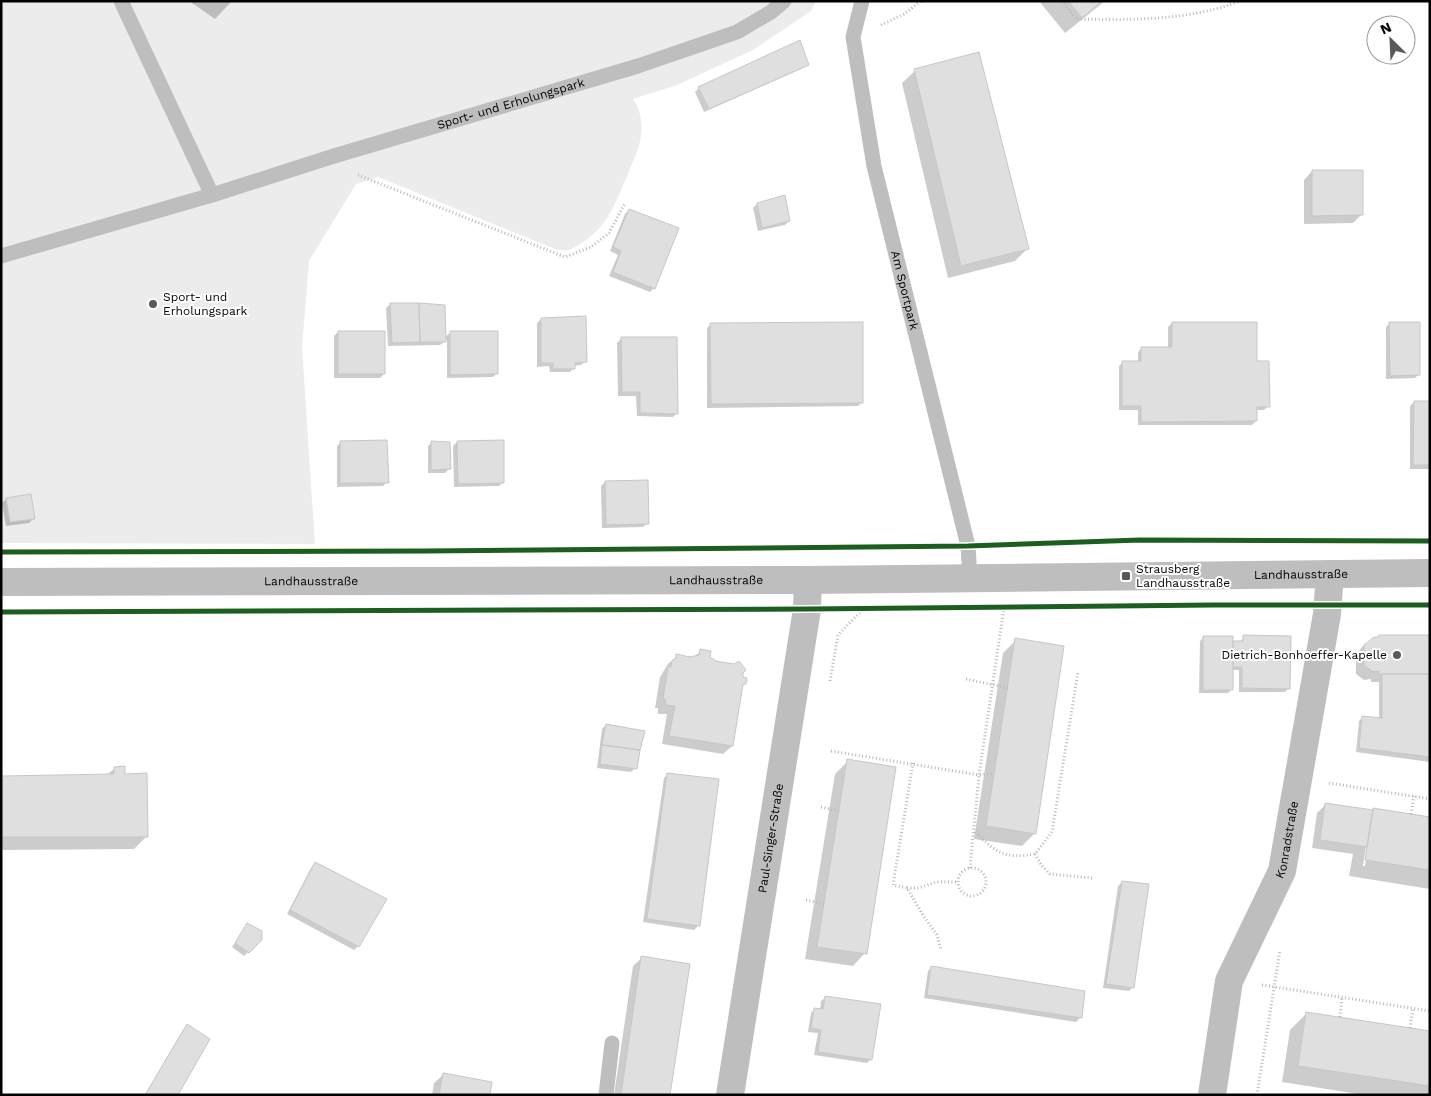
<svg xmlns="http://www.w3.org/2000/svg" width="1431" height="1096" font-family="'Work Sans',sans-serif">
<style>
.green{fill:#ececec}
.shadow{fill:#0003;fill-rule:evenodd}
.building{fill:#dfdfdf;stroke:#c7c7c7}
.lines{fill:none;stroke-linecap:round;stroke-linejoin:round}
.path{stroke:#b9b9b9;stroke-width:3;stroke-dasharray:1 2.5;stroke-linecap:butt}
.service{stroke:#bebebe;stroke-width:15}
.minor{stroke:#bebebe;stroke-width:28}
.tertiary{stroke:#bebebe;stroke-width:28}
.cycleway-casing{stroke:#fff;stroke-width:8}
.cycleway{stroke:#1b5e20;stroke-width:5}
.poi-dot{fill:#595959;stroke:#fff;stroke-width:2}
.labels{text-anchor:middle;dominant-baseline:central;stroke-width:4;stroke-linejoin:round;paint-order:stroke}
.street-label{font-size:12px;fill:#000;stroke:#fff}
.poi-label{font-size:12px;fill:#000;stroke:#fff;text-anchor:start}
</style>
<rect width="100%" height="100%" fill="#fff"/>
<path class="green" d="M 1,1 L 816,1 L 811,11 L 753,50 L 677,85 L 633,99 C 640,108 643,124 641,136 C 639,150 632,163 627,176 C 615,204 608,227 580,244 C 571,250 566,252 555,249 L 378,177 L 356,184 L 309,261 L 302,347 L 315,544 L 1,543 Z"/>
<path class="shadow" d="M 189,1 L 232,1 L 215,19 Z
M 1039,1 L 1105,1 L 1065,33 Z
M 807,64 L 803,68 L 704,112 L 695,92 L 699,88 Z
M 915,71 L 1028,248 L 1015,261 L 948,278 L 902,83 Z
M 1312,171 L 1362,214 L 1353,223 L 1304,224 L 1304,180 Z
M 757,204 L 789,221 L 785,225 L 758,231 L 753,208 Z
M 629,210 L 654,288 L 650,292 L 609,276 L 618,255 L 610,251 L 625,214 Z
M 390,304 L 444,338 L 451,332 L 497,373 L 493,377 L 447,378 L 447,339 L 440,345 L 388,346 L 386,308 Z
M 541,319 L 585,361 L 581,365 L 573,366 L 574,368 L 570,372 L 550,372 L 549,366 L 537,367 L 537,323 Z
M 1172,323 L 1256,362 L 1268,406 L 1264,410 L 1256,410 L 1256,421 L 1252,425 L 1138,425 L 1138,410 L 1119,410 L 1119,366 L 1123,362 L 1138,362 L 1138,352 L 1142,348 L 1168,348 L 1168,327 Z
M 1390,323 L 1419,374 L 1415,378 L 1386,379 L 1386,327 Z
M 711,324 L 862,402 L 858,406 L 707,408 L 707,328 Z
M 338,332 L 384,374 L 380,378 L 334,378 L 334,336 Z
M 621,339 L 677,413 L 673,417 L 637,416 L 636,396 L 618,396 L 617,343 Z
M 1414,402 L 1430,402 L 1430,474 L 1430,469 L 1410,469 L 1410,406 Z
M 341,442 L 387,482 L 383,486 L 337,487 L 337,446 Z
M 432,442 L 449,469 L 445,473 L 428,473 L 428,446 Z
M 457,442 L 503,442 L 503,482 L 499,486 L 454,487 L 453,446 Z
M 605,482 L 647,523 L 643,527 L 602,528 L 601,486 Z
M 6,499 L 33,519 L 29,523 L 6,526 L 2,503 Z
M 1430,636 L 1430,762 L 1356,752 L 1359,721 L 1363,717 L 1379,719 L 1379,682 L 1371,682 L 1371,679 L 1364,680 L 1356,674 L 1356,654 L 1364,645 Z
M 1204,637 L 1232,642 L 1240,642 L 1244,637 L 1289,688 L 1285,692 L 1239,692 L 1239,670 L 1231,670 L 1232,689 L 1228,693 L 1199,693 L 1200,641 Z
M 1016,640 L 1035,833 L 1022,846 L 974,839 L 1003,653 Z
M 701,651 L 709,658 L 742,673 L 745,684 L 741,687 L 732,746 L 723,754 L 662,744 L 667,714 L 658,714 L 658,708 L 655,708 L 660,677 L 668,664 L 677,656 L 694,657 Z
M 606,725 L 635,768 L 631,772 L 597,768 L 602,729 Z
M 848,761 L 865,953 L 853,966 L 805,959 L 835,774 Z
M 115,768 L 124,775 L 147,836 L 134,849 L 1,850 L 1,777 L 107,775 Z
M 668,774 L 698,926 L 694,930 L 643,922 L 664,778 Z
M 1326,804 L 1430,818 L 1430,889 L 1349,876 L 1353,854 L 1312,848 L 1317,813 ZM 1369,826 L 1371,826 L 1365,866 L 1363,866 Z
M 315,864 L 386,900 L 358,946 L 354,950 L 287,914 L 311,868 Z
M 1122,882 L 1133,987 L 1129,991 L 1103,988 L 1118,886 Z
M 247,924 L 261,939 L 244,956 L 232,947 Z
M 642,958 L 669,1095 L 614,1095 L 633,966 Z
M 932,967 L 1080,1018 L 1076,1022 L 924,998 L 928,971 Z
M 826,997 L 871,1059 L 867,1063 L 814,1055 L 818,1033 L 808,1032 L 811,1013 L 815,1009 L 820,1010 L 821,1001 Z
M 1307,1013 L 1430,1032 L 1430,1095 L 1365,1095 L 1282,1082 L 1290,1030 Z
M 187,1026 L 177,1095 L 145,1095 L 183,1030 Z
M 443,1075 L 489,1095 L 432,1095 L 434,1083 Z"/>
<path class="building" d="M 1068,1 L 1102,1 L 1082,18 Z
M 800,40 L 809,65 L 709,109 L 698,87 Z
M 979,52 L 1029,249 L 961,266 L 914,69 Z
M 1312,170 L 1363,170 L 1363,215 L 1312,216 Z
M 785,195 L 790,221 L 762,228 L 757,203 Z
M 629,209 L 679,228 L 655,289 L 613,272 L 621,251 L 613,247 Z
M 390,303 L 419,303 L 420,342 L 392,343 Z
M 419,303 L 445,305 L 446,342 L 420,342 Z
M 586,316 L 587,362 L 575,363 L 575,369 L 553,369 L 553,363 L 541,363 L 541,318 Z
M 863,322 L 863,403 L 711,404 L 710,323 Z
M 1172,322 L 1257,322 L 1257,361 L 1269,361 L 1270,407 L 1257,407 L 1257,421 L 1141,422 L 1141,406 L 1122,406 L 1122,361 L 1141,361 L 1141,347 L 1172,347 Z
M 1389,322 L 1420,322 L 1420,375 L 1390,376 Z
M 338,331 L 385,331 L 385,374 L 338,374 Z
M 450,331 L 498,331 L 498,374 L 450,375 Z
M 621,337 L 677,337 L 678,414 L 640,413 L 640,392 L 622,392 Z
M 1414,401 L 1430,401 L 1430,465 L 1413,465 Z
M 387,440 L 389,483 L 340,483 L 340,441 Z
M 504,440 L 504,483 L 458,484 L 457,441 Z
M 431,441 L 450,442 L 451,469 L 431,470 Z
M 648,480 L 649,524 L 606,525 L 605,481 Z
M 31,494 L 35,519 L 10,522 L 6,498 Z
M 1243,635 L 1291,636 L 1290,689 L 1242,688 L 1242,667 L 1233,667 L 1233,641 L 1243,641 Z
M 1379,635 L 1430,635 L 1430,674 L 1379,674 L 1379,671 L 1373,672 L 1364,665 L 1364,645 L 1374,637 L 1378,637 Z
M 1203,636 L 1233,636 L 1233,690 L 1203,690 Z
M 1015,638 L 1064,646 L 1036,834 L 986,826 Z
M 700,649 L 711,651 L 710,657 L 716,661 L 734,664 L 739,661 L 746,670 L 743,673 L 743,677 L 747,678 L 746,684 L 743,684 L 733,746 L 669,736 L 675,706 L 665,705 L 666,700 L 663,699 L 668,667 L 671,667 L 672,661 L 676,658 L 676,654 L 690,657 L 699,655 Z
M 1382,674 L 1430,674 L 1430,757 L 1359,748 L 1362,716 L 1382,718 Z
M 606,724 L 645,731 L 640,750 L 602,745 Z
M 602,745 L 640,750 L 637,769 L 600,764 Z
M 847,759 L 896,767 L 867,954 L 817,947 Z
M 125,766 L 125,774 L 147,773 L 148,837 L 1,837 L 1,776 L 114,774 L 114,767 Z
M 667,773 L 719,779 L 700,926 L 647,919 Z
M 1325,803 L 1373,810 L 1367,847 L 1320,840 Z
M 1373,808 L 1430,817 L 1430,870 L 1365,860 Z
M 315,862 L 387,899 L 359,947 L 290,910 Z
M 1122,881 L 1149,884 L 1134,988 L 1106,984 Z
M 247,923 L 262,931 L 262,940 L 249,953 L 235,943 Z
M 641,956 L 690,964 L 670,1095 L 621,1095 Z
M 931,966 L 1085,991 L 1082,1018 L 927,995 Z
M 825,996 L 881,1004 L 872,1060 L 818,1052 L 821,1030 L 811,1028 L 814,1008 L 823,1009 Z
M 1306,1012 L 1430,1031 L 1430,1086 L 1298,1066 Z
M 187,1024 L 210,1039 L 178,1095 L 145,1095 Z
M 443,1073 L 492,1082 L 490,1095 L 439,1095 Z"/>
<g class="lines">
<path class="path" d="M 1062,1 L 1076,19 C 1130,20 1189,21 1240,1
M 881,25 L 904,14 L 921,1
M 358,175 L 565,257 L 591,247 L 609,233 L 625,203
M 966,679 L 1008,688
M 830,681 L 838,635 L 862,610
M 831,751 L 979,775 L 1004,608
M 913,763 L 893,885 L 907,888 L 923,915 L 937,935 L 941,950
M 1329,783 L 1430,799
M 821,807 L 839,811
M 1411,814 L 1414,796
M 975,832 C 996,853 1005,859 1035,854 L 1052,832 L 1078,672
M 1035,854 L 1042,866 L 1050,874 L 1093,878
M 970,868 L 979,775 L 994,773
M958 882a14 14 0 1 1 28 0a14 14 0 1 1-28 0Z
M 907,888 L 919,888 L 936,882 L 958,882
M 806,900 L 824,904
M 1262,985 L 1430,1011
M 1340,1017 L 1342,997
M 1410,1028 L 1413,1009
M 1257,1095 L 1280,950"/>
<g class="service">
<path d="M 121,1 L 212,195"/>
<path id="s1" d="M 862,1 L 853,37 L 874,166 L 968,546 L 970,578"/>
<path id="s2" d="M 1,256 L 212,195 L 334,156 L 638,66 L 737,32 L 771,12 L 784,1"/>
<path d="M 606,1095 L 612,1043"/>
</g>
<path class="minor" id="s3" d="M 1212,1095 L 1229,981 L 1282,871 L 1327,614 L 1330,574"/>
<g class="tertiary">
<path id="s4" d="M 1,582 L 808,580 L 1430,573"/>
<path id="s5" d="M 730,1095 L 807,609 L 808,580"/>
</g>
<defs>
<path id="cycleway" d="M 1,552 L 425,551 L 968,546 L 1140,540 L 1430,541
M 1,612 L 807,609 L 1213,605 L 1430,605"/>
</defs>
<use href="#cycleway" class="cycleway-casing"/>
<use href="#cycleway" class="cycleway"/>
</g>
<g class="poi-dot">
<circle cx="153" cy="304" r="5"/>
<rect x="1121" y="571" width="10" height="10" rx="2.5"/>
<circle cx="1397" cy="655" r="5"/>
</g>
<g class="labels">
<g class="street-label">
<text stroke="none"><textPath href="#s2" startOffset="532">Sport- und Erholungspark</textPath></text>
<text stroke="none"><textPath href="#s1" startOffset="296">Am Sportpark</textPath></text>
<text stroke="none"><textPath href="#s4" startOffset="1300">Landhausstraße</textPath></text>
<text stroke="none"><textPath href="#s4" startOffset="715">Landhausstraße</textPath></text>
<text stroke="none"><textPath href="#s4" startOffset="310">Landhausstraße</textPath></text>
<text stroke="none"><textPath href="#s5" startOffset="260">Paul-Singer-Straße</textPath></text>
<text stroke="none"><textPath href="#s3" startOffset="269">Konradstraße</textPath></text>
</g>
<g class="poi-label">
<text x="163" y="297">Sport- und<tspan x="163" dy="14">Erholungspark</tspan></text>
<text x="1136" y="569">Strausberg<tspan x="1136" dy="14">Landhausstraße</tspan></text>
<text x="1387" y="655" text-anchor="end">Dietrich-Bonhoeffer-Kapelle</text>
</g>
</g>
<rect width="1431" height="1096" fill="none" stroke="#000000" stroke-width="5"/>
<g transform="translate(1391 40) rotate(336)"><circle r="24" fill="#ffffff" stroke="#999999"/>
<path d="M0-4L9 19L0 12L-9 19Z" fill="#595959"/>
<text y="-8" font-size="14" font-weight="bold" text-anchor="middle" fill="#000000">N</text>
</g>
</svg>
